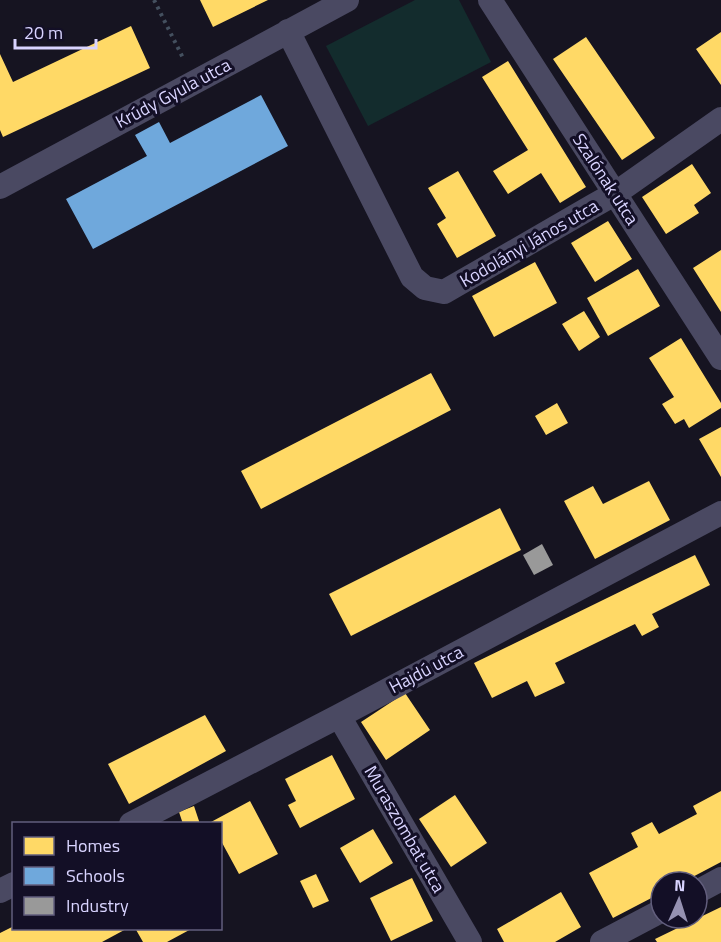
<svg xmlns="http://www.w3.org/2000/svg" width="721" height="942" font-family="'Titillium Web',sans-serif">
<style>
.green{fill:#132c2d}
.homes{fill:#ffd966}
.schools{fill:#6fa8dc}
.industry{fill:#999}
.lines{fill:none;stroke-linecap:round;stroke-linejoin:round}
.path{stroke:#44505f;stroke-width:4;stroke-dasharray:3 4.5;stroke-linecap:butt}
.street{stroke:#4a4962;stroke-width:24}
.labels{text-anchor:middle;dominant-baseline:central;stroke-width:6;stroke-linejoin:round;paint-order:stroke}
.street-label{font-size:18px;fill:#d9d4ff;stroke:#130f26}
</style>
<rect width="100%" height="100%" fill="#161421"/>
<path class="green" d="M 415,0 L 459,0 L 491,62 L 368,126 L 326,46 Z"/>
<path class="homes" d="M 200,0 L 268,0 L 213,27 Z
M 131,26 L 150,68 L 3,137 L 0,130 L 0,54 L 13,82 Z
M 721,32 L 721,85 L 696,49 Z
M 586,37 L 655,138 L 622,160 L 553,59 Z
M 508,61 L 586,187 L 560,203 L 541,173 L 508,194 L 493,171 L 528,150 L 482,77 Z
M 692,164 L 711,193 L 694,205 L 699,213 L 666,234 L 642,197 Z
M 458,171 L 496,236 L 457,258 L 437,224 L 446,218 L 428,188 Z
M 608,221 L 632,259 L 595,282 L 571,243 Z
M 721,250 L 721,312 L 693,268 Z
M 535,262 L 557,303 L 494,337 L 472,296 Z
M 638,269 L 660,306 L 608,336 L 587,298 Z
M 584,311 L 600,337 L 579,351 L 562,324 Z
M 681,338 L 721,403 L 721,408 L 689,428 L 684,419 L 675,424 L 662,404 L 674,397 L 649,358 Z
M 431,373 L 451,410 L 261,509 L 241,471 Z
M 557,403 L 568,423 L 546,435 L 535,416 Z
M 721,427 L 721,477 L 699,439 Z
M 649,481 L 670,520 L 595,559 L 564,501 L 593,486 L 603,504 Z
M 500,508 L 521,550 L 351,636 L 329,594 Z
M 695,555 L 710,585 L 652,614 L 659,627 L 642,636 L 635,624 L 555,663 L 565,683 L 535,697 L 527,681 L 492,698 L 474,663 Z
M 405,693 L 430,730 L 386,760 L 361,722 Z
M 205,715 L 226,751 L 129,804 L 108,764 Z
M 332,755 L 355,799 L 300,828 L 288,805 L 296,801 L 285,779 Z
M 721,791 L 721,862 L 683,882 L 661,882 L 661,893 L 613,918 L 589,873 L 638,847 L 631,833 L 652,822 L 659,834 L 697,814 L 693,806 Z
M 455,795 L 487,843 L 451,867 L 419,819 Z
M 250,801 L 278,854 L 239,874 L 220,839 L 220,824 L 212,824 L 211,822 Z
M 194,806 L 200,824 L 183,824 L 179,812 Z
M 373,829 L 393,863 L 360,883 L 340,848 Z
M 316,874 L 329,901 L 313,908 L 300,881 Z
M 412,878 L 433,921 L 391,941 L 370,898 Z
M 561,892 L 581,927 L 555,942 L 504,942 L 497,929 Z
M 721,907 L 721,942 L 657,942 L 655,939 Z
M 14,926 L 14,928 L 128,928 L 102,942 L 0,942 L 0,933 Z
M 135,928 L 193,928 L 167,942 L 143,942 Z"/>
<path class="schools" d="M 261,95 L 288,146 L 93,249 L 66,199 L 147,156 L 135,135 L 159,122 L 170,143 Z"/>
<path class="industry" d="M 542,544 L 553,565 L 534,575 L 523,555 Z"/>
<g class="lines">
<path class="path" d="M 154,0 L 184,60"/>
<path class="street" d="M 490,0 L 721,358
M 288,31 L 412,277 L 425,288 L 444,292 L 593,206 L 616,193 L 721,119
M 0,187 L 347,0
M 339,716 L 470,942
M 131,824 L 339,716 L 721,513
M 0,891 L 14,884
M 697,892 L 721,879
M 602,942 L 661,911"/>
</g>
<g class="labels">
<g class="street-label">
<text transform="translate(173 93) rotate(-28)">Krúdy Gyula utca</text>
<text transform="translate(606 179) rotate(57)">Szalónak utca</text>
<text transform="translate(529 243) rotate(-30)">Kodolányi János utca</text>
<text transform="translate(426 669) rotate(-28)">Hajdú utca</text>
<text transform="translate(405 829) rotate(60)">Muraszombat utca</text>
</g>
</g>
<rect x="12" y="822" width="210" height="108" fill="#130f26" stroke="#625e7d" stroke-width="1.5"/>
<rect x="24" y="837" width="30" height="18" fill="#ffd966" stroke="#625e7d" stroke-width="1.5"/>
<text x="66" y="852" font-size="18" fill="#d9d4ff">Homes</text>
<rect x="24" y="867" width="30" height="18" fill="#6fa8dc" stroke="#625e7d" stroke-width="1.5"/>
<text x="66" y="882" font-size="18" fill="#d9d4ff">Schools</text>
<rect x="24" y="897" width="30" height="18" fill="#999999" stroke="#625e7d" stroke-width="1.5"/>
<text x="66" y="912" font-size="18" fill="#d9d4ff">Industry</text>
<g transform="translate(679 900) rotate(3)"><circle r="28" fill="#130f26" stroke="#625e7d" stroke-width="1.5"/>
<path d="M0-4.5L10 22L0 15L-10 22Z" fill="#9591b1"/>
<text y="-9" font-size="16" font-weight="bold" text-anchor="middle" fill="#d9d4ff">N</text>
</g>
<path d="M15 39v9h81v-9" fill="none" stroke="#d9d4ff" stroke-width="3"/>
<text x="24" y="39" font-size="18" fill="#d9d4ff" stroke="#130f26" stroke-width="4.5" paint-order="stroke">20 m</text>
</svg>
